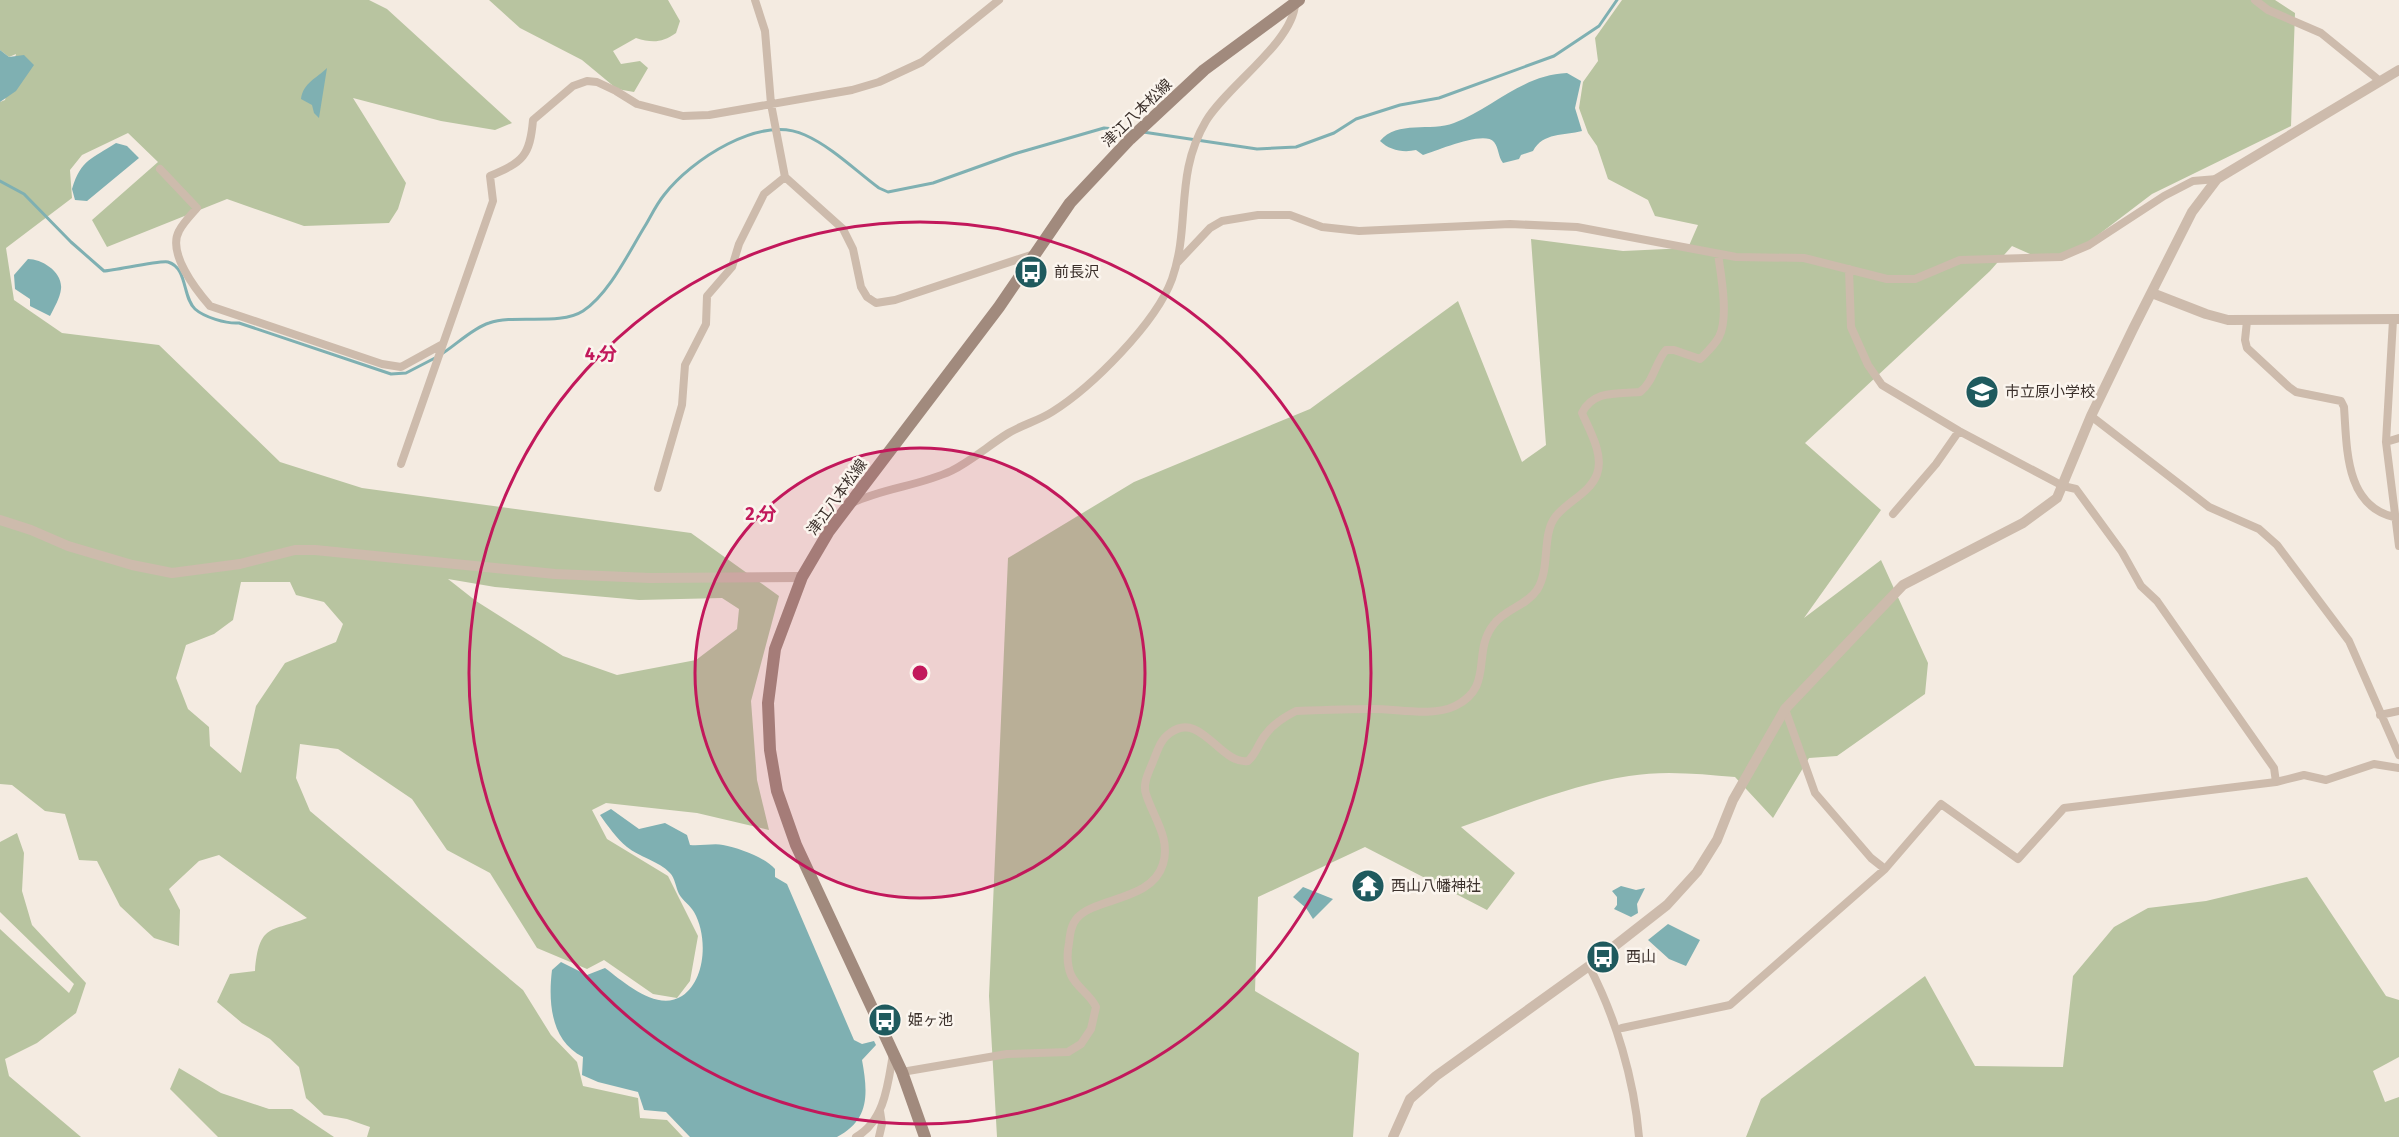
<svg xmlns="http://www.w3.org/2000/svg" width="2399" height="1137" font-family="'Fira Sans','Noto Sans JP',sans-serif">
<style>
.green{fill:#b8c4a0;fill-rule:evenodd}
.water{fill:#7fb0b2}
.lines{fill:none;stroke-linecap:round;stroke-linejoin:round}
.stream{stroke:#7fb0b2;stroke-width:3}
.minor{stroke:#cdbbac;stroke-width:8}
.tertiary{stroke:#cdbbac;stroke-width:10}
.secondary{stroke:#a18a7d;stroke-width:12}
.ring{fill:none;stroke:#c2185b;stroke-width:3}
.labels{text-anchor:middle;dominant-baseline:central;stroke-width:5;stroke-linejoin:round;paint-order:stroke}
.street-label{font-size:15px;fill:#3b302b;stroke:#fbf5ee}
.poi-label{font-size:15px;fill:#3b302b;stroke:#fbf5ee;text-anchor:start}
.centre{fill:#c2185b;stroke:#fbf5ee;stroke-width:3}
.ring-label{font-size:18px;text-anchor:middle;font-weight:bold;fill:#c2185b;stroke:#fbf5ee;stroke-width:5;stroke-linejoin:round;paint-order:stroke}
</style>
<rect width="100%" height="100%" fill="#f4ebe1"/>
<path class="green" d="M 0,0 L 369,0 L 387,9 L 512,123 L 495,130 L 441,121 L 353,98 L 406,183 L 398,209 L 389,223 L 304,226 L 227,199 L 107,247 L 92,220 L 158,162 L 128,133 L 82,155 L 70,170 L 72,198 L 6,248 L 14,300 L 62,333 L 159,345 L 280,462 L 362,488 L 691,533 L 779,596 L 751,701 L 757,780 L 769,830 L 697,813 L 606,803 L 592,810 L 607,839 L 668,876 L 698,936 L 690,981 L 677,998 L 653,994 L 604,960 L 587,969 L 537,948 L 490,873 L 447,850 L 412,799 L 338,749 L 300,744 L 296,778 L 310,811 L 523,990 L 551,1035 L 577,1062 L 583,1086 L 638,1098 L 640,1118 L 667,1120 L 683,1137 L 367,1137 L 370,1127 L 347,1119 L 324,1115 L 306,1098 L 299,1067 L 270,1039 L 242,1023 L 217,1002 L 230,974 L 255,971 C 259,923 271,932 307,918 L 219,855 L 199,861 L 169,889 L 180,910 L 179,946 L 154,938 L 120,906 L 97,861 L 79,860 L 65,814 L 45,811 L 12,785 L 0,784 L 0,102 L 5,100 L 16,54 L 9,57 L 0,50 ZM 448,579 L 495,587 L 639,600 L 722,598 L 739,609 L 737,629 L 696,660 L 617,675 L 563,656 L 476,601 ZM 241,582 L 290,582 L 296,595 L 324,602 L 343,624 L 336,642 L 285,663 L 256,706 L 241,773 L 210,746 L 209,727 L 188,709 L 176,678 L 186,645 L 214,634 L 233,620 Z
M 489,0 L 668,0 L 680,21 L 676,33 C 662,43 652,43 636,38 L 613,51 L 621,64 L 640,61 L 648,68 L 634,92 L 617,89 L 582,60 L 520,28 Z
M 1622,0 L 2275,0 L 2295,13 L 2291,126 L 2152,194 L 2081,248 L 2041,259 L 2012,246 L 1990,271 L 1805,443 L 1881,510 L 1804,618 L 1881,560 L 1928,663 L 1925,694 L 1837,756 L 1809,758 L 1773,818 L 1735,777 C 1700,774 1664,770 1629,776 C 1571,785 1516,808 1461,827 L 1515,873 L 1487,910 L 1365,847 L 1258,897 L 1255,991 L 1359,1053 L 1353,1137 L 997,1137 L 989,996 L 1008,558 L 1134,482 L 1310,409 L 1458,301 L 1522,462 L 1546,445 L 1531,239 L 1623,251 L 1688,248 L 1698,225 L 1655,216 L 1648,200 L 1608,179 L 1597,146 L 1588,133 L 1579,108 L 1583,82 L 1598,61 L 1595,38 Z
M 17,833 L 24,853 L 22,891 L 32,925 L 86,983 L 76,1013 L 37,1043 L 5,1059 L 9,1076 L 81,1137 L 0,1137 L 0,929 L 69,993 L 74,984 L 0,912 L 0,842 Z
M 2307,877 L 2386,996 L 2399,1000 L 2399,1057 L 2373,1071 L 2385,1102 L 2399,1097 L 2399,1137 L 1746,1137 L 1761,1099 L 1925,976 L 1975,1066 L 2063,1067 L 2073,976 L 2114,927 L 2148,908 L 2206,901 Z
M 179,1068 L 221,1093 L 269,1109 L 292,1109 L 334,1137 L 218,1137 L 170,1089 Z"/>
<path class="water" d="M 0,50 L 9,57 L 24,55 L 34,65 L 16,91 L 0,102 Z
M 327,68 L 319,118 L 314,113 L 312,105 L 301,99 C 303,83 317,78 327,68 Z
M 1567,73 L 1581,81 L 1575,108 L 1582,131 C 1564,136 1543,132 1533,151 L 1521,155 L 1519,159 L 1503,163 C 1498,157 1499,148 1494,142 C 1484,130 1437,151 1423,155 L 1416,150 C 1403,153 1389,150 1380,141 C 1397,120 1431,132 1454,123 C 1493,108 1522,75 1567,73 Z
M 116,143 L 127,146 L 139,158 L 87,201 L 75,200 L 72,189 C 81,159 92,159 116,143 Z
M 28,259 C 42,259 63,272 61,289 C 60,298 54,308 50,316 L 30,306 L 30,299 L 15,289 L 14,275 Z
M 611,809 L 639,829 L 665,823 L 687,835 L 690,845 C 701,846 715,843 723,845 C 739,848 764,857 775,869 L 775,877 L 787,884 L 854,1040 L 862,1044 L 874,1041 L 876,1045 L 862,1060 C 868,1093 870,1120 837,1137 L 690,1137 L 666,1112 L 644,1110 L 638,1092 L 598,1082 L 582,1075 L 583,1057 C 551,1041 548,1003 552,970 L 561,962 L 587,975 L 605,968 C 625,983 657,1012 682,996 C 706,980 708,936 694,912 C 690,905 683,901 679,894 C 676,888 675,878 670,873 C 659,861 639,857 627,847 C 616,838 608,826 600,815 Z
M 1621,886 L 1636,890 L 1645,888 L 1637,904 L 1638,913 L 1631,917 L 1614,909 L 1617,905 L 1617,897 L 1612,891 Z
M 1303,887 L 1333,899 L 1313,919 L 1306,908 L 1293,897 Z
M 1668,924 L 1700,940 L 1686,966 L 1669,959 L 1648,940 Z"/>
<g class="lines">
<path class="stream" d="M 1143,132 L 1257,149 L 1296,147 L 1334,133 L 1356,119 L 1400,105 L 1439,98 L 1554,56 L 1599,26 L 1617,0
M 0,181 L 24,194 L 71,242 L 104,271 C 117,270 161,260 168,262 C 188,268 182,297 195,309 C 204,317 226,324 239,323 L 391,374 L 406,373 L 435,358
M 443,353 C 457,344 473,328 489,323 C 515,314 560,326 583,311 C 609,294 629,252 645,226 C 651,216 656,205 664,195 C 691,160 760,114 805,135 C 832,147 856,171 879,188 L 888,192 L 933,183 L 1014,154 L 1104,128 L 1134,131"/>
<path class="minor" d="M 755,0 L 765,31 L 771,104 L 785,177 L 843,229 L 853,249 L 861,287 L 867,297 L 876,303 L 895,300 L 1034,254
M 2255,0 L 2268,10 L 2321,33 L 2380,81
M 160,169 L 197,208 C 191,215 183,223 179,231 C 167,253 196,290 210,306 L 382,364 L 401,367 L 441,345
M 1177,263 L 1210,228 L 1222,221 L 1258,215 L 1290,215 L 1322,227 L 1359,231 L 1510,224 L 1577,227 L 1736,257 L 1804,258 L 1887,279 L 1915,279 L 1960,260 L 2061,257 L 2089,245 L 2164,196 L 2193,181 L 2217,179
M 1849,269 L 1851,327 L 1868,365 L 1882,385 L 1959,431 L 2063,486 L 2076,489 L 2122,552 L 2141,586 L 2157,601 L 2274,768 L 2276,782
M 2393,320 L 2386,442 L 2399,546
M 2247,321 L 2245,340 L 2247,348 L 2289,387 L 2296,392 L 2341,401 L 2344,407 C 2347,448 2345,506 2394,517
M 2091,416 L 2209,507 L 2259,529 L 2277,545 L 2349,641 L 2399,755
M 2386,442 L 2399,438
M 401,464 L 493,201 L 490,176 C 523,162 530,156 533,120 L 573,86 L 587,81 L 597,82 L 616,91 L 637,104 L 683,116 L 709,115 L 852,90 L 879,82 L 922,62 L 999,0
M 658,488 L 682,405 L 685,365 L 706,324 L 707,296 L 732,267 L 739,244 L 764,194 L 785,177
M 852,503 C 883,488 919,486 951,471 C 971,461 988,446 1007,434 C 1021,425 1038,421 1052,412 C 1092,387 1156,323 1172,279 C 1191,225 1174,175 1206,121 C 1227,86 1293,42 1295,4
M 1893,514 L 1936,464 L 1959,431
M 1785,709 L 1815,793 L 1871,858 L 1885,869
M 2380,715 L 2399,711
M 1589,966 C 1616,1018 1634,1079 1639,1137
M 1622,1028 L 1730,1005 L 1885,869 L 1941,804 L 2018,859 L 2064,808 L 2276,782 L 2304,775 L 2326,780 L 2374,764 L 2399,768
M 902,1072 L 1007,1054 L 1068,1052 L 1081,1044 L 1091,1029 L 1096,1007 C 1090,994 1077,988 1071,975 C 1067,965 1067,953 1069,943 C 1070,934 1071,925 1077,918 C 1096,897 1152,901 1163,864 C 1171,838 1153,817 1146,794 C 1142,783 1150,770 1154,759 C 1158,749 1161,739 1170,733 C 1201,710 1220,765 1248,761 C 1257,753 1258,743 1266,734 C 1274,723 1284,717 1296,711 C 1322,710 1348,709 1374,709 C 1398,709 1433,717 1455,706 C 1495,687 1471,652 1494,624 C 1505,609 1526,606 1537,590 C 1551,568 1541,534 1556,516 C 1568,501 1590,493 1597,474 C 1604,455 1590,431 1582,413 C 1593,390 1617,394 1640,392 C 1654,381 1655,363 1666,350 L 1674,350 L 1700,359 C 1707,352 1714,346 1719,337 C 1729,318 1721,275 1718,254
M 856,1137 C 885,1121 888,1083 893,1054
M 879,1137 L 882,1124 L 880,1111"/>
<path class="tertiary" d="M 2152,293 L 2206,314 L 2228,320 L 2399,319
M 0,520 L 31,530 L 68,546 L 132,565 L 172,573 L 240,564 L 295,550 L 315,550 L 555,574 L 650,578 L 802,577
M 1393,1137 L 1410,1099 L 1436,1076 L 1589,966 L 1667,905 L 1697,872 L 1717,840 L 1733,800 L 1785,709 L 1903,585 L 2023,523 L 2057,498 L 2091,416 L 2133,329 L 2192,212 L 2217,179 L 2399,70"/>
<path class="secondary" d="M 925,1137 L 902,1072 L 796,845 L 777,791 L 770,750 L 768,703 L 775,649 L 802,577 L 829,531 L 999,307 L 1070,203 L 1130,139 L 1204,70 L 1299,0"/>
</g>
<circle cx="920" cy="673" r="225" fill="#c2185b" fill-opacity=".12"/>
<g class="ring">
<circle cx="920" cy="673" r="225"/>
<circle cx="920" cy="673" r="451"/>
</g>
<defs>
<symbol id="bus-disc" viewBox="-11 -11 22 22"><circle r="9.5" fill="#1f5a5e" stroke="#fbf5ee"/><path d="M-5-6H5V4H4V6H2V4H-2V6H-4V4H-5ZM-3.5-4V0h7V-4ZM-3.5 1.2v1.5H-2V1.2ZM2 1.2v1.5H3.5V1.2Z" fill="#fff"/></symbol>
<symbol id="school-disc" viewBox="-11 -11 22 22"><circle r="9.5" fill="#1f5a5e" stroke="#fbf5ee"/><path d="M0-5L7-2L0 1L-7-2ZM-4 1L0 2.5L4 1V4Q0 6-4 4Z" fill="#fff"/></symbol>
<symbol id="temple-disc" viewBox="-11 -11 22 22"><circle r="9.5" fill="#1f5a5e" stroke="#fbf5ee"/><path d="M0-6L5-2H3V0L6.5 2.5H4V6H1.5V3h-3V6H-4V2.5H-6.5L-3 0V-2H-5Z" fill="#fff"/></symbol>
</defs>
<g fill-rule="evenodd">
<use href="#bus-disc" x="1012" y="253" width="38" height="38"/>
<use href="#school-disc" x="1963" y="373" width="38" height="38"/>
<use href="#temple-disc" x="1349" y="867" width="38" height="38"/>
<use href="#bus-disc" x="1584" y="938" width="38" height="38"/>
<use href="#bus-disc" x="866" y="1001" width="38" height="38"/>
</g>
<g class="labels">
<g class="street-label">
<text transform="translate(1137 113) rotate(-44)">津江八本松線</text>
<text transform="translate(837 497) rotate(-54)">津江八本松線</text>
</g>
<g class="poi-label">
<text x="1054" y="272">前長沢</text>
<text x="2005" y="392">市立原小学校</text>
<text x="1391" y="886">西山八幡神社</text>
<text x="1626" y="957">西山</text>
<text x="908" y="1020">姫ヶ池</text>
</g>
</g>
<circle cx="920" cy="673" r="9" class="centre"/>
<g class="ring-label">
<text x="601" y="360">4 分</text>
<text x="761" y="520">2 分</text>
</g>
</svg>
